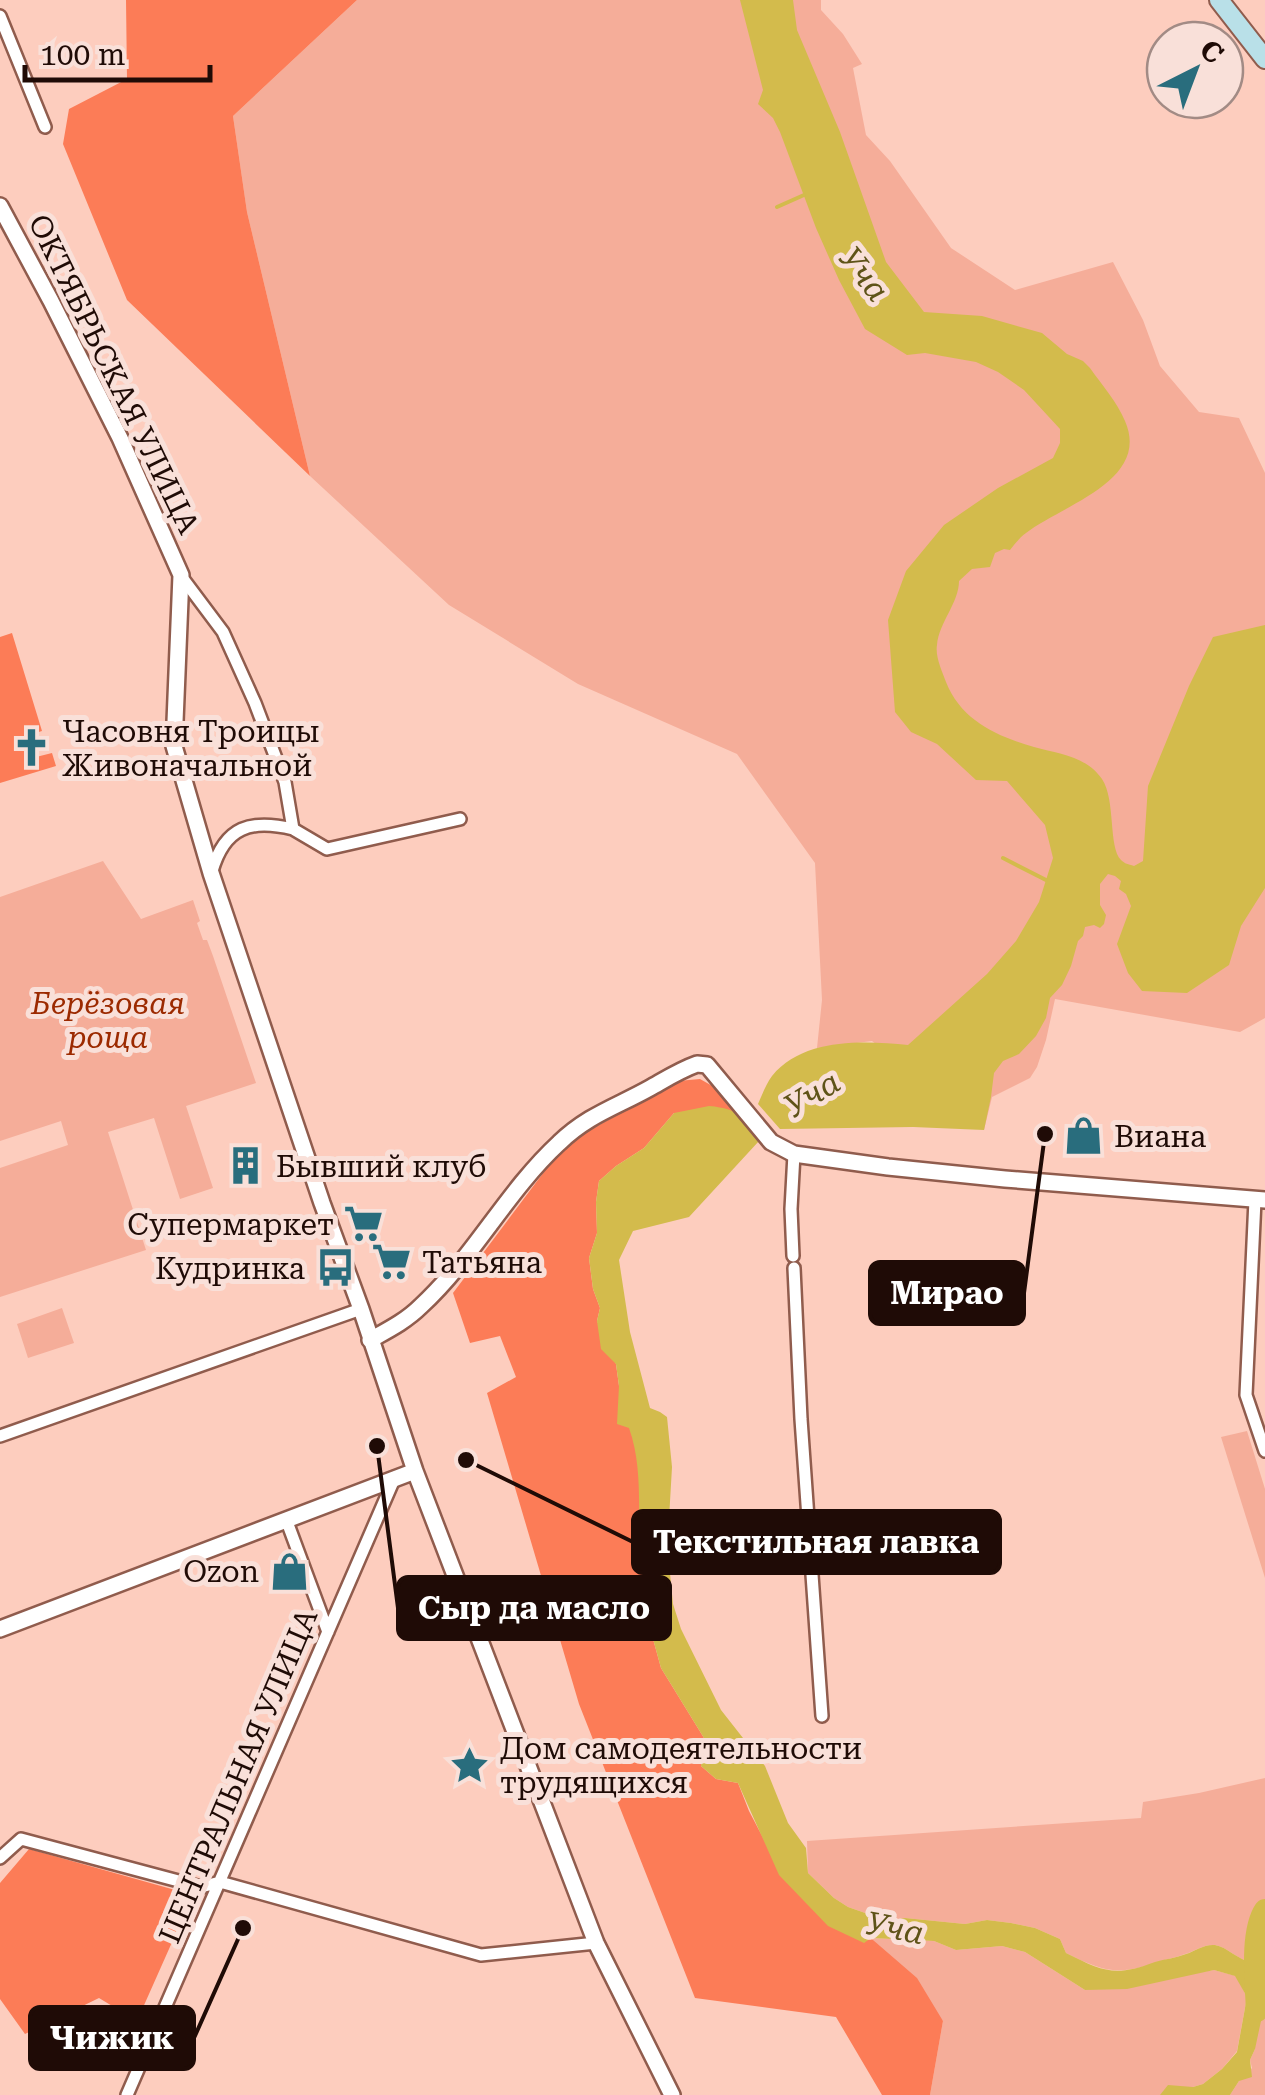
<svg xmlns="http://www.w3.org/2000/svg" width="1265" height="2095" font-family="'Roboto Serif',serif">
<style>
.green{fill:#f5ad99}
.forest{fill:#fc7c57}
.water{fill:#d3bb4c}
.lines{fill:none;stroke-linecap:round;stroke-linejoin:round}
.stream{stroke:#d3bb4c;stroke-width:4}
.river{stroke:#d3bb4c;stroke-width:22}
.minor-casing{stroke:#905c4d;stroke-width:16}
.tertiary-casing{stroke:#905c4d;stroke-width:20}
.secondary-casing{stroke:#905c4d;stroke-width:22}
.minor{stroke:#fff;stroke-width:11}
.tertiary{stroke:#fff;stroke-width:15}
.secondary{stroke:#b9e0e8;stroke-width:18}
.labels{text-anchor:middle;dominant-baseline:central;stroke-width:10;stroke-linejoin:round;paint-order:stroke}
.street-label{font-size:30px;fill:#1f0b06;stroke:#f9e0d9}
.poi-label{font-size:30px;fill:#1f0b06;stroke:#f9e0d9;text-anchor:start}
.park-label{font-size:30px;font-style:italic;fill:#9c2a00;stroke:#f9e0d9}
.water-label{font-size:32px;font-style:italic;fill:#5f5318;stroke:#f9e0d9}
.leader{fill:none;stroke:#1f0b06;stroke-width:4}
.callout-dot{fill:#1f0b06;stroke:#f9e0d9;stroke-width:4}
.callout{fill:#1f0b06;stroke:#1f0b06;stroke-width:4}
.callout-label{font-size:32px;text-anchor:middle;font-weight:bold;fill:#fff}
</style>
<rect width="100%" height="100%" fill="#fdcdbe"/>
<path class="green" d="M 357,0 L 821,0 L 821,10 L 843,34 L 862,64 L 853,68 L 866,135 L 890,161 L 951,248 L 1015,290 L 1113,262 L 1143,320 L 1160,366 L 1199,412 L 1239,418 L 1265,473 L 1265,1018 L 1240,1032 L 1055,999 L 1046,1040 L 1037,1067 L 1030,1078 L 992,1097 L 984,1130 L 872,1041 L 817,1048 L 822,1000 L 815,863 L 737,754 L 578,684 L 449,605 L 310,476 L 247,212 L 233,116 Z
M 103,861 L 141,919 L 193,900 L 200,921 L 197,923 L 203,940 L 207,940 L 213,956 L 256,1083 L 186,1106 L 213,1188 L 180,1199 L 154,1118 L 108,1132 L 146,1250 L 0,1297 L 0,1168 L 68,1145 L 61,1121 L 0,1141 L 0,897 Z
M 62,1308 L 74,1343 L 28,1358 L 17,1324 Z
M 1247,1431 L 1265,1489 L 1265,1578 L 1221,1437 Z
M 1265,1778 L 1265,1917 L 1260,1960 L 1265,1932 L 1265,2095 L 1230,2095 L 1239,2081 L 1252,2068 L 1250,2060 L 1255,2049 L 1250,1962 C 1237,1959 1227,1947 1215,1945 C 1204,1944 1195,1951 1185,1954 C 1176,1958 1165,1959 1155,1963 C 1117,1976 1102,1971 1066,1953 L 1060,1939 L 1035,1928 L 1011,1923 L 987,1920 L 965,1924 L 905,1918 L 888,1921 L 848,1907 L 834,1898 L 808,1873 L 807,1841 L 1141,1818 L 1143,1802 L 1199,1793 Z
M 871,1938 L 934,1941 L 956,1950 L 1002,1946 L 1025,1952 L 1085,1990 L 1214,1970 L 1236,1976 L 1247,1997 L 1237,2051 L 1222,2069 L 1203,2084 L 1193,2087 L 1160,2095 L 930,2095 L 943,2021 Z"/>
<path class="forest" d="M 126,0 L 357,0 L 233,116 L 247,212 L 310,476 L 127,300 L 63,144 L 69,109 L 127,79 Z
M 12,633 L 42,731 L 22,737 L 28,759 L 52,753 L 56,766 L 0,783 L 0,637 Z
M 700,1079 L 716,1088 L 737,1112 L 674,1113 L 644,1148 L 616,1166 L 599,1181 L 596,1202 L 597,1233 L 589,1258 L 593,1289 L 600,1308 L 597,1321 L 616,1364 L 619,1386 L 636,1446 L 653,1548 L 644,1606 L 661,1668 L 704,1738 L 701,1766 L 716,1779 L 738,1783 L 749,1811 L 770,1851 L 917,1978 L 943,2021 L 930,2095 L 882,2095 L 836,2017 L 695,1998 L 579,1704 L 487,1393 L 516,1377 L 500,1336 L 470,1343 L 453,1293 L 565,1144 L 678,1081 Z
M 29,1849 L 193,1895 L 137,2021 L 99,1998 L 25,2034 L 0,1999 L 0,1883 Z"/>
<path class="water" d="M 740,0 L 793,0 L 797,30 L 840,132 L 886,262 L 924,312 L 982,316 L 1042,333 L 1067,354 L 1083,361 L 1090,368 C 1102,385 1117,402 1125,421 C 1151,481 1062,505 1026,533 C 1020,537 1015,544 1010,550 L 1004,549 L 995,553 L 990,567 L 972,569 L 959,581 C 959,603 939,622 937,645 C 935,656 942,671 946,682 C 961,720 996,736 1034,747 C 1059,754 1086,756 1102,779 C 1116,800 1108,847 1121,860 C 1125,864 1128,864 1134,866 L 1143,861 L 1148,786 L 1189,686 L 1213,637 L 1265,625 L 1265,888 L 1241,926 L 1229,965 L 1187,993 L 1142,991 L 1128,973 L 1117,944 L 1131,906 L 1126,894 L 1119,889 L 1121,881 L 1115,876 L 1108,874 L 1100,884 L 1100,905 L 1106,915 L 1104,924 L 1100,928 L 1094,925 L 1085,927 L 1083,936 L 1078,941 L 1071,966 L 1062,985 L 1050,998 L 1046,1018 L 1036,1036 L 1019,1054 L 1003,1061 L 994,1073 L 991,1097 L 984,1130 L 913,1127 L 780,1129 L 758,1104 C 762,1095 766,1084 772,1076 C 804,1037 865,1041 908,1045 L 987,974 L 1016,941 L 1039,902 L 1053,858 L 1045,825 L 1007,781 L 976,780 L 937,744 L 911,732 L 895,712 L 888,620 L 906,571 L 944,525 L 998,488 L 1053,458 L 1060,443 L 1060,429 L 1024,390 L 998,372 L 976,362 L 925,353 L 907,355 L 865,329 L 839,280 L 816,228 L 780,132 L 773,118 L 758,104 L 763,90 Z
M 709,1106 C 741,1109 741,1117 759,1141 L 689,1217 L 633,1231 L 619,1260 L 630,1332 L 650,1408 L 660,1412 L 667,1417 L 672,1467 L 669,1519 L 653,1547 L 664,1555 L 670,1573 L 673,1604 L 681,1629 L 721,1710 L 765,1766 L 788,1823 L 806,1848 L 808,1873 L 834,1898 L 848,1907 L 888,1921 L 905,1918 L 965,1924 L 987,1920 L 1011,1923 L 1035,1928 L 1060,1939 L 1066,1953 C 1104,1972 1115,1977 1155,1962 C 1165,1959 1176,1958 1186,1954 C 1195,1951 1204,1944 1215,1945 C 1227,1947 1237,1959 1250,1962 L 1261,2021 L 1255,2049 L 1250,2060 L 1252,2077 L 1239,2081 L 1230,2095 L 1160,2095 L 1168,2085 L 1193,2087 L 1203,2084 L 1222,2069 L 1237,2052 L 1247,1997 L 1235,1976 L 1214,1970 L 1127,1989 L 1085,1990 L 1025,1952 L 1002,1946 L 956,1950 L 934,1941 L 871,1938 L 864,1943 L 828,1926 L 779,1875 L 738,1783 L 716,1779 L 701,1766 L 704,1738 L 661,1668 L 644,1606 L 653,1548 L 639,1534 C 639,1498 641,1462 629,1428 L 617,1424 L 619,1386 L 616,1364 L 601,1349 L 597,1321 L 600,1308 L 593,1289 L 589,1258 L 597,1233 L 596,1202 L 599,1181 L 616,1166 L 644,1148 L 674,1113 Z"/>
<g class="lines">
<path class="stream" d="M 777,207 L 804,195
M 1003,858 L 1046,880"/>
<path class="river" d="M 1257,2011 C 1256,1984 1250,1932 1265,1910"/>
<defs>
<path id="minor" d="M 0,16 L 45,127
M 181,576 L 223,632 L 255,703 L 285,782 L 293,829 L 327,849 L 460,819
M 212,871 C 225,826 251,819 293,829
M 1255,1200 L 1246,1395 L 1265,1451
M 793,1256 L 791,1209 L 794,1154
M 794,1268 L 801,1419 L 822,1716
M 0,1436 L 361,1309
M 286,1519 L 328,1632
M 0,1858 L 21,1839 L 201,1887 L 220,1882 L 481,1955 L 596,1943
M 127,2095 L 395,1477"/>
<path id="tertiary" d="M 0,206 L 51,301 L 120,438 L 181,575 L 174,746 L 211,873 L 322,1203 L 361,1309 L 415,1471 L 596,1943 L 672,2095
M 370,1340 C 388,1330 406,1321 421,1306 C 473,1258 507,1191 559,1143 C 588,1115 616,1107 650,1088 C 666,1079 680,1070 697,1064 L 707,1065 L 771,1142 L 794,1154 L 888,1167 L 1005,1179 L 1265,1200
M 0,1629 L 415,1471"/>
<path id="secondary" d="M 1219,0 L 1265,59"/>
</defs>
<use href="#minor" class="minor-casing"/>
<use href="#tertiary" class="tertiary-casing"/>
<use href="#secondary" class="secondary-casing"/>
<use href="#minor" class="minor"/>
<use href="#tertiary" class="tertiary"/>
<use href="#secondary" class="secondary"/>
</g>
<defs>
<symbol id="church-bare" viewBox="-9 -9 18 18"><path d="M-1.2-6h2.4v3.5h3.3v2.4h-3.3V6h-2.4V-.1h-3.3v-2.4h3.3Z" fill="#296d7d" stroke="#f9e0d9" stroke-width="2.5" paint-order="stroke"/></symbol>
<symbol id="shop-bare" viewBox="-9 -9 18 18"><path d="M-5-2.5h2.3a2.7 3.5 0 0 1 5.4 0H5L5.5 6h-11ZM-1.5-2.5h3a1.5 2.3 0 0 0-3 0Z" fill="#296d7d" stroke="#f9e0d9" stroke-width="2.5" paint-order="stroke"/></symbol>
<symbol id="building-bare" viewBox="-9 -9 18 18"><path d="M-4-6H4V6H1V3H-1V6H-4ZM-2.5-4.3h1.7v1.8h-1.7ZM.8-4.3h1.7v1.8H.8ZM-2.5-1h1.7V.8h-1.7ZM.8-1h1.7V.8H.8Z" fill="#296d7d" stroke="#f9e0d9" stroke-width="2.5" paint-order="stroke"/></symbol>
<symbol id="supermarket-bare" viewBox="-9 -9 18 18"><path d="M-6-5.5h2.5l.6 2H6L4.5 2H-2.5L-4.4-4H-6ZM-1.5 3.2a1.3 1.3 0 1 0 .1 0ZM3 3.2a1.3 1.3 0 1 0 .1 0Z" fill="#296d7d" stroke="#f9e0d9" stroke-width="2.5" paint-order="stroke"/></symbol>
<symbol id="bus-bare" viewBox="-9 -9 18 18"><path d="M-5-6H5V4H4V6H2V4H-2V6H-4V4H-5ZM-3.5-4V0h7V-4ZM-3.5 1.2v1.5H-2V1.2ZM2 1.2v1.5H3.5V1.2Z" fill="#296d7d" stroke="#f9e0d9" stroke-width="2.5" paint-order="stroke"/></symbol>
<symbol id="sight-bare" viewBox="-9 -9 18 18"><path d="M0-6L1.8-2.2L6-1.7L2.9 1.2L3.7 5.4L0 3.3L-3.7 5.4L-2.9 1.2L-6-1.7L-1.8-2.2Z" fill="#296d7d" stroke="#f9e0d9" stroke-width="2.5" paint-order="stroke"/></symbol>
</defs>
<g fill-rule="evenodd">
<use href="#church-bare" x="4" y="720" width="55" height="55"/>
<use href="#shop-bare" x="1056" y="1108" width="55" height="55"/>
<use href="#building-bare" x="218" y="1138" width="55" height="55"/>
<use href="#supermarket-bare" x="336" y="1196" width="55" height="55"/>
<use href="#supermarket-bare" x="364" y="1234" width="55" height="55"/>
<use href="#bus-bare" x="308" y="1240" width="55" height="55"/>
<use href="#shop-bare" x="262" y="1544" width="55" height="55"/>
<use href="#sight-bare" x="442" y="1738" width="55" height="55"/>
</g>
<g class="labels">
<g class="street-label">
<text transform="translate(114 374) rotate(64)">ОКТЯБРЬСКАЯ УЛИЦА</text>
<text transform="translate(238 1776) rotate(-67)">ЦЕНТРАЛЬНАЯ УЛИЦА</text>
</g>
<g class="poi-label">
<text x="62" y="731">Часовня Троицы<tspan x="62" dy="34">Живоначальной</tspan></text>
<text x="1114" y="1136">Виана</text>
<text x="276" y="1166">Бывший клуб</text>
<text x="334" y="1224" text-anchor="end">Супермаркет</text>
<text x="422" y="1262">Татьяна</text>
<text x="305" y="1268" text-anchor="end">Кудринка</text>
<text x="259" y="1571" text-anchor="end">Ozon</text>
<text x="500" y="1748">Дом самодеятельности<tspan x="500" dy="34">трудящихся</tspan></text>
</g>
<g class="park-label">
<text x="108" y="1003">Берёзовая<tspan x="108" dy="34">роща</tspan></text>
</g>
<g class="water-label">
<text transform="translate(864 274) rotate(52)">Уча</text>
<text transform="translate(812 1094) rotate(-31)">Уча</text>
<text transform="translate(895 1928) rotate(11)">Уча</text>
</g>
</g>
<path class="leader" d="M1045 1134L1024 1293M466 1460L633 1542M377 1446L398 1608M243 1928L194 2038"/>
<g class="callout-dot">
<circle cx="1045" cy="1134" r="10"/>
<circle cx="466" cy="1460" r="10"/>
<circle cx="377" cy="1446" r="10"/>
<circle cx="243" cy="1928" r="10"/>
</g>
<g class="callout">
<rect x="870" y="1262" width="154" height="62" rx="10"/>
<rect x="633" y="1511" width="367" height="62" rx="10"/>
<rect x="398" y="1577" width="272" height="62" rx="10"/>
<rect x="30" y="2007" width="164" height="62" rx="10"/>
</g>
<g class="callout-label">
<text x="947" y="1304">Мирао</text>
<text x="816" y="1553">Текстильная лавка</text>
<text x="534" y="1619">Сыр да масло</text>
<text x="112" y="2049">Чижик</text>
</g>
<g transform="translate(1195 70) rotate(42)"><circle r="48" fill="#f9e0d9" stroke="#a28b85" stroke-width="2.5"/>
<path d="M0-8L18 38L0 25L-18 38Z" fill="#296d7d"/>
<text y="-15" font-size="28" font-weight="bold" text-anchor="middle" fill="#1f0b06">С</text>
</g>
<path d="M25 65v15h185v-15" fill="none" stroke="#1f0b06" stroke-width="5"/>
<text x="40" y="65" font-size="30" fill="#1f0b06" stroke="#f9e0d9" stroke-width="8" paint-order="stroke">100 m</text>
</svg>
